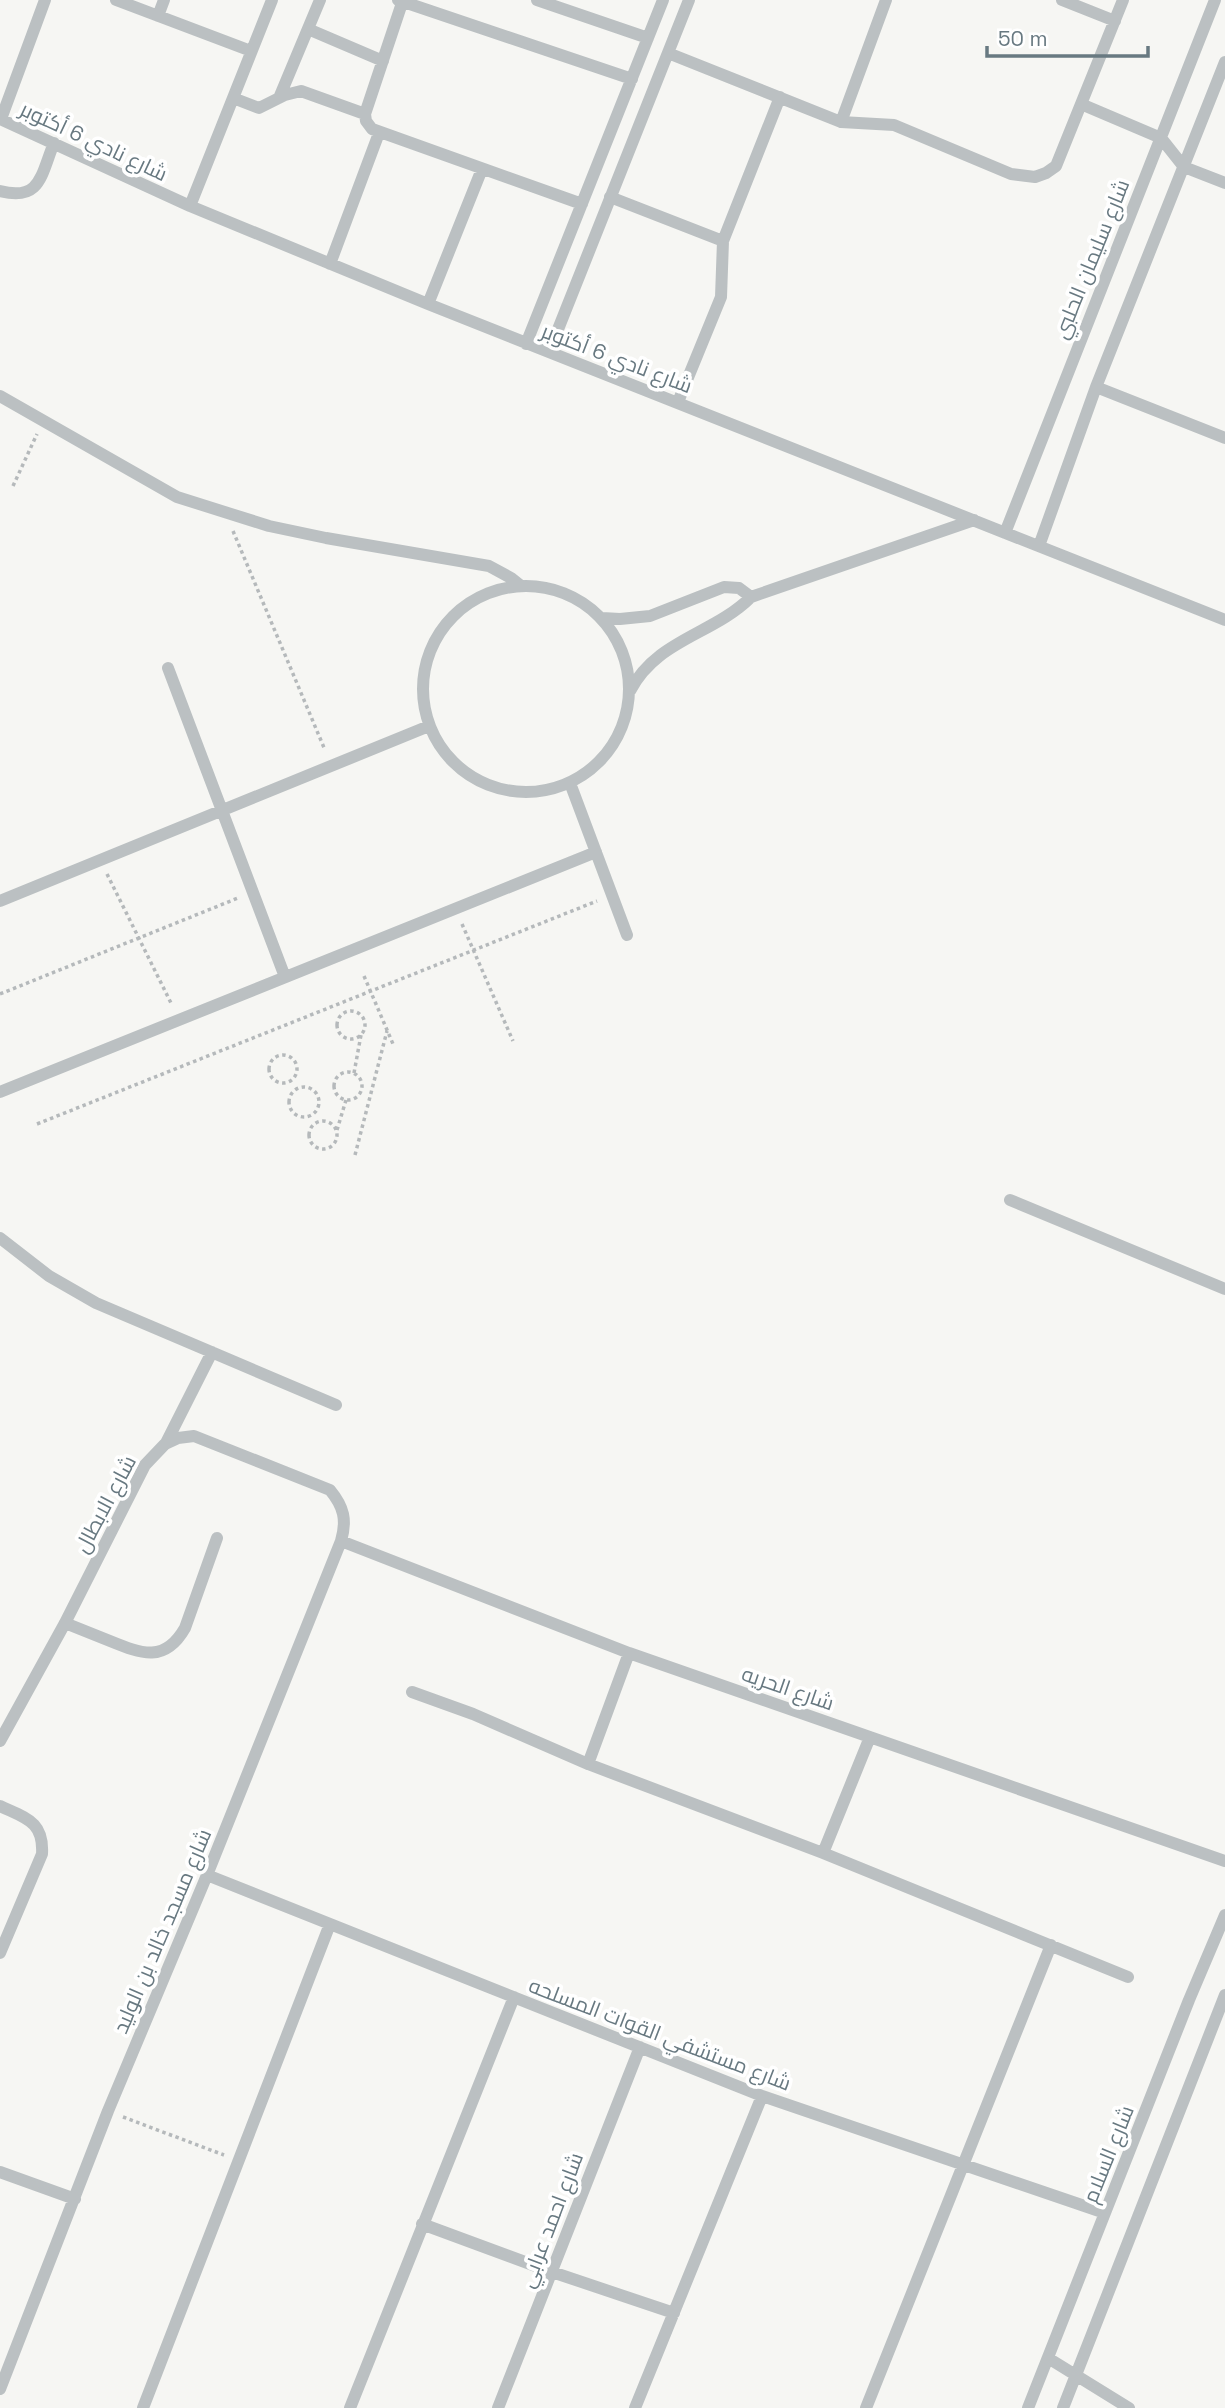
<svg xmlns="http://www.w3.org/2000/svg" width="1225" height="2408" font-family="'Space Grotesk',Cairo,sans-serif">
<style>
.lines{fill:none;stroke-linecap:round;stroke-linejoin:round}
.path{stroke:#b5b9bb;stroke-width:3.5;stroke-dasharray:3.5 3.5;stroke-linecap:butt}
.minor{stroke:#bbc0c2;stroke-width:12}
.labels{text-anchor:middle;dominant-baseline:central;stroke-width:7;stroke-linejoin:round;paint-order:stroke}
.street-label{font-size:21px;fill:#687981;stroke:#fff}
</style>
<rect width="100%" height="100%" fill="#f6f6f3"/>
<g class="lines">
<path class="path" d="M 13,486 L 37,434
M 233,531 L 325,750
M 107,874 L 172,1005
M 462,924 L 513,1041
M 364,976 L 393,1044
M 0,994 L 238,898
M337 1025a14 14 0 1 1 28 0a14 14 0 1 1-28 0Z
M269 1069a14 14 0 1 1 28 0a14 14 0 1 1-28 0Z
M334 1086a14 14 0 1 1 28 0a14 14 0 1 1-28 0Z
M 354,1073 L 361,1035
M289 1102a15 15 0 1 1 30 0a15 15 0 1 1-30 0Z
M309 1135a14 14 0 1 1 28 0a14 14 0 1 1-28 0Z
M 37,1124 L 597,901
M 337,1130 L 346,1100
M 355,1155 L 387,1031
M 123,2117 L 224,2155"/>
<path class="minor" d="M 116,0 L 251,51
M 398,0 L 632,79
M 403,0 L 365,114 L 366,121 L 372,129 L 582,204
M 537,0 L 648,38
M 1062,0 L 1115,21
M 158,16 L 164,0
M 308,29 L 383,61
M 668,53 L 841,122 L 894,125 L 1011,174 L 1035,177 L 1046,173 L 1056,166 L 1123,0
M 233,98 L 259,108 L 285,95 L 301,91 L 365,114
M 279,98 L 320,0
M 1081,104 L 1161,138 L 1184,167 L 1225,183
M 0,119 L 190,206 L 428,304 L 1225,620
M 1,119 L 45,0
M 841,122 L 886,0
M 0,191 C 41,202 41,174 54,143
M 610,197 L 723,241
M 190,206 L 272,0
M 330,264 L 379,133
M 428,304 L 482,169
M 526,344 L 663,0
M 549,352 L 689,0
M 1096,387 L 1225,438
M 0,396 L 177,497 L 269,526 L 326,538 L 489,566 L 511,578 L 521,586
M 678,402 L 721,297 L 723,241 L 780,97
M 1005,533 L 1215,0
M 1039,546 L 1096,387 L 1225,62
M423 689a103 103 0 1 1 206 0a103 103 0 1 1-206 0Z
M 602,618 L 620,619 L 650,616 L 724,587 L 739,588 L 751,597
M 168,668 L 285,977
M 630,691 C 657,639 713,635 751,597 L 974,520
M 570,783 L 627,935
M 0,901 L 429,726
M 0,1092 L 596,852
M 1010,1200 L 1225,1289
M 0,1238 L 49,1276 L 96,1303 L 336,1405
M 166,1443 L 212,1352
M 341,1541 L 629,1653 L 1225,1861
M 65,1623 C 80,1629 95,1635 110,1641 C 142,1654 165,1663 185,1628 L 217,1538
M 412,1692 L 473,1714 L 588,1764 L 823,1853 L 1128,1977
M 0,1741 L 65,1623 L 145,1465 L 165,1444 L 178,1438 L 194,1436 L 330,1490 C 344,1507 347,1520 341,1541 L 207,1875 L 108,2111 L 0,2389
M 588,1764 L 629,1653
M 0,1806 C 25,1818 44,1821 42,1854 L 0,1953
M 823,1853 L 870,1737
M 207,1875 L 762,2096 L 1105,2213
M 0,2172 L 75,2199
M 422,2224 L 552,2272 L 674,2313
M 1048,2358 L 1129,2408
M 143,2408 L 330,1924
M 350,2408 L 514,1997
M 498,2408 L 640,2047
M 635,2408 L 762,2096
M 866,2408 L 1051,1945
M 1028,2408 L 1189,2000 L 1225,1915
M 1063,2408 L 1225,1995"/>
</g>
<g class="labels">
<g class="street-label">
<text transform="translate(94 141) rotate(25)">شارع نادي 6 أكتوبر</text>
<text transform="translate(1091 259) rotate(-68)">شارع سليمان الحلبي</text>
<text transform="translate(617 358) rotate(21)">شارع نادي 6 أكتوبر</text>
<text transform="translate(105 1504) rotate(-62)">شارع الابطال</text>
<text transform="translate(788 1688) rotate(19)">شارع الحريه</text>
<text transform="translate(162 1931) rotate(-67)">شارع مسجد خالد بن الوليد</text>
<text transform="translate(660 2034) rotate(21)">شارع مستشفي القوات المسلحه</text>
<text transform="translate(1108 2154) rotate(-68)">شارع السلام</text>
<text transform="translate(551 2220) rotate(-69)">شارع احمد عرابي</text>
</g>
</g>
<path d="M987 46v10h161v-10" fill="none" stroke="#687981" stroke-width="3.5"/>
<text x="998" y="46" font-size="21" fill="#687981" stroke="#ffffff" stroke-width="5" paint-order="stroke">50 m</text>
</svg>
